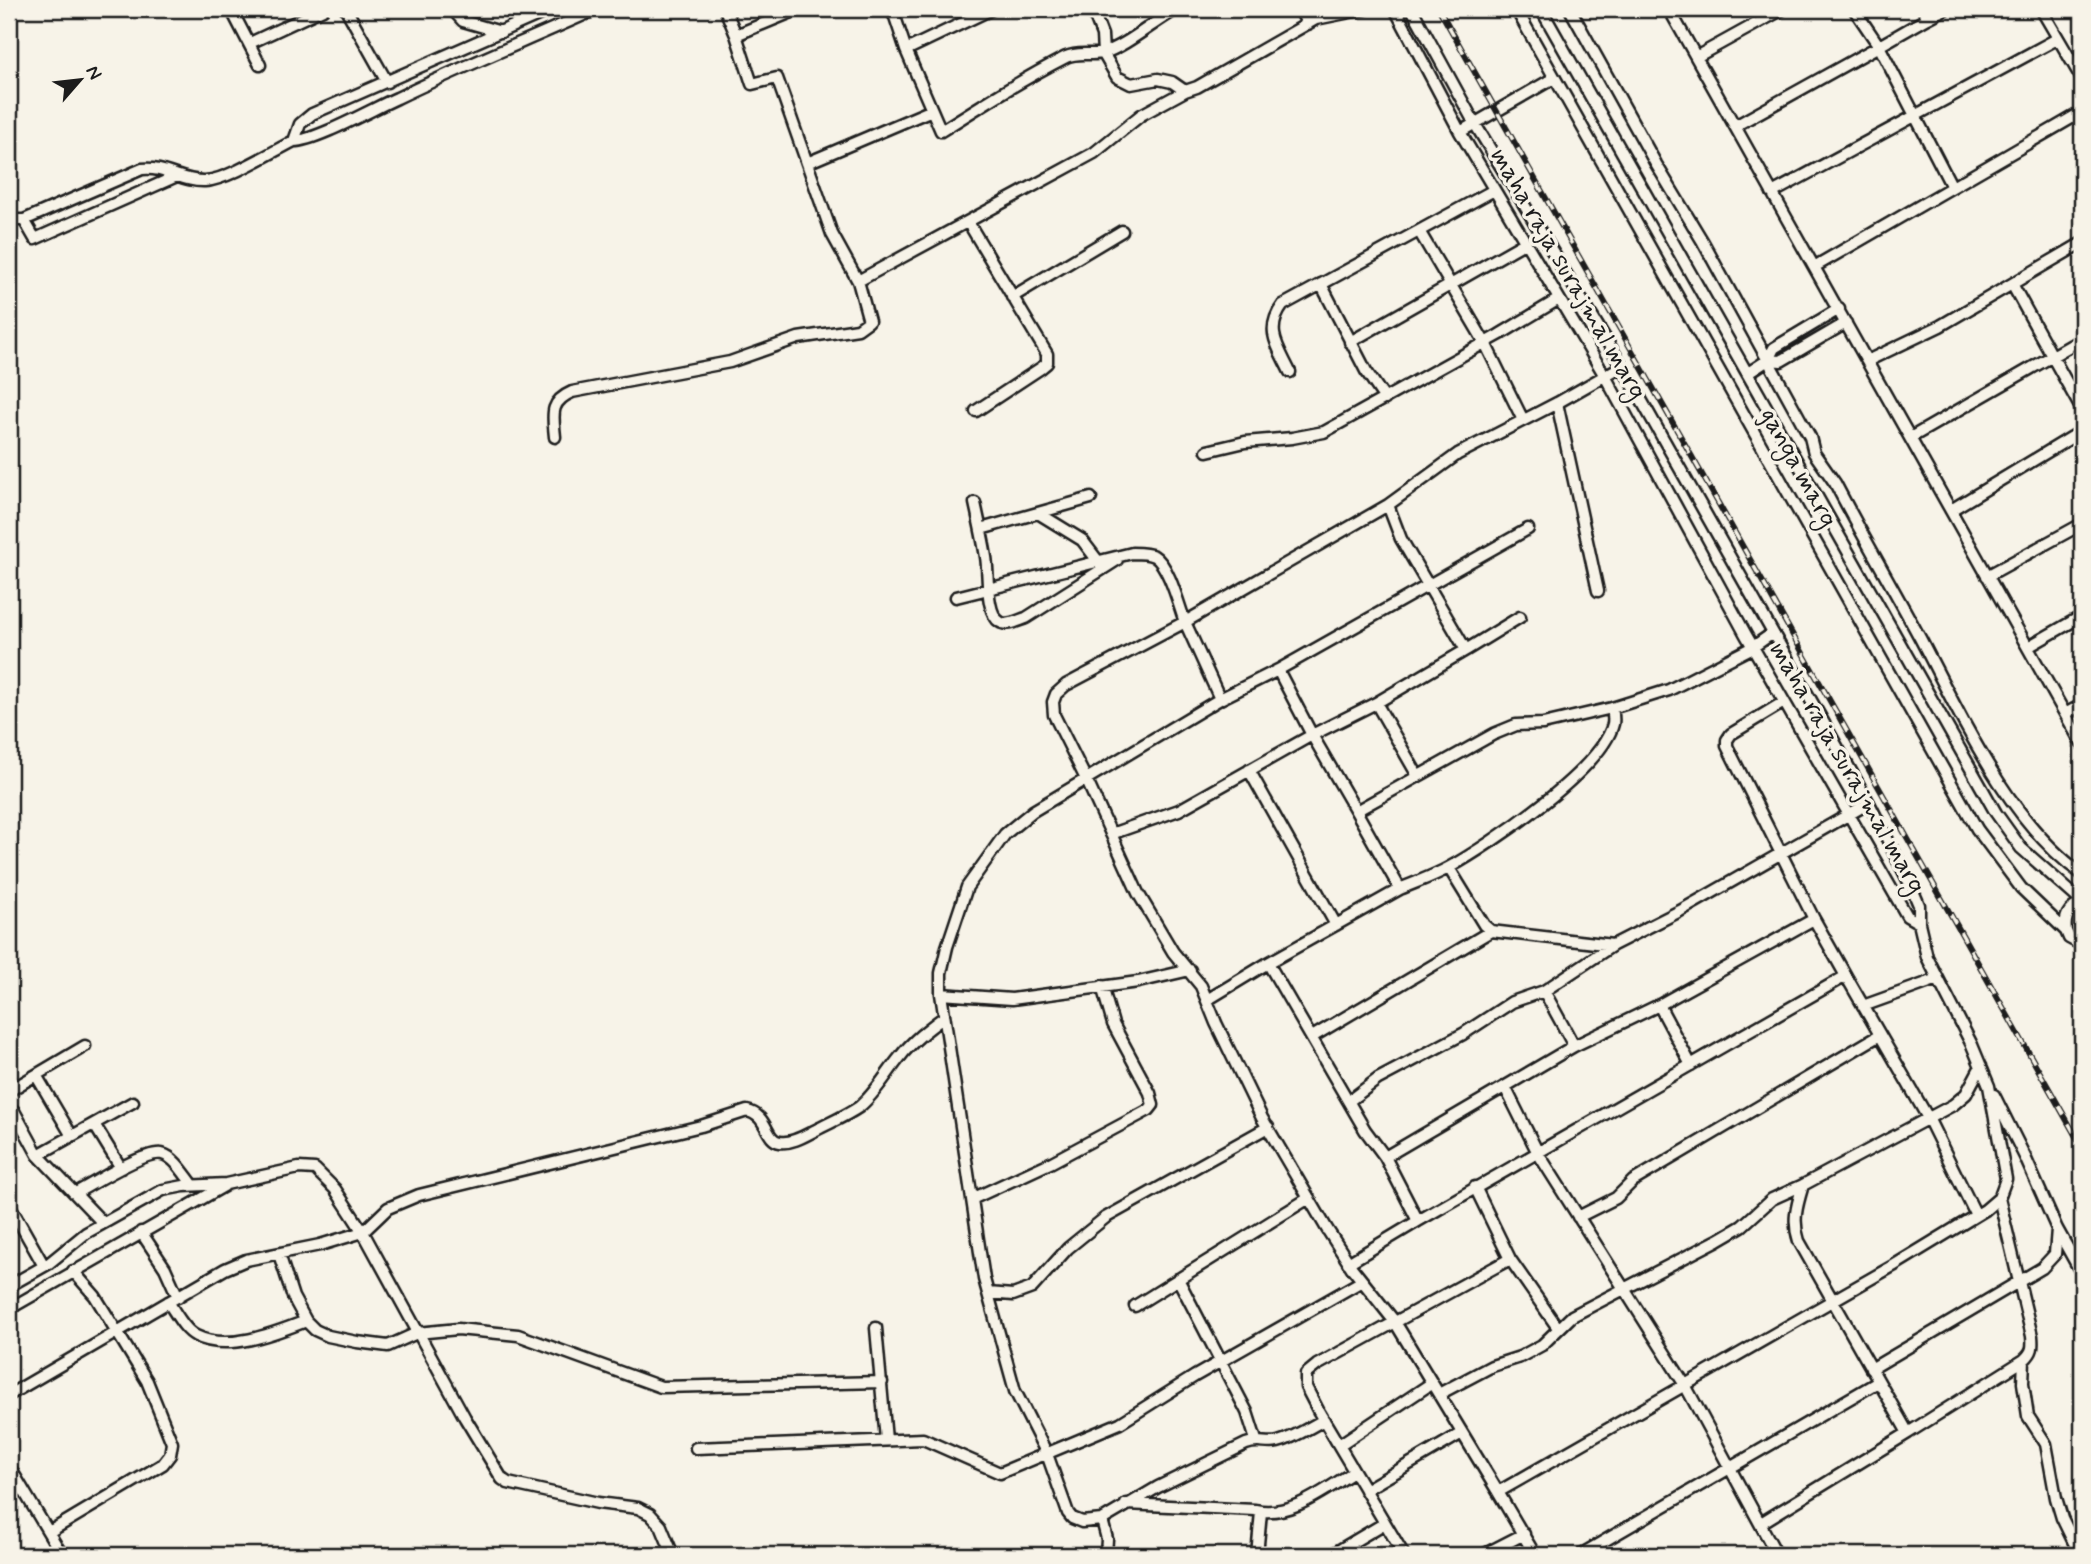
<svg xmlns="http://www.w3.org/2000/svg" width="2091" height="1564" font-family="Mynerve,sans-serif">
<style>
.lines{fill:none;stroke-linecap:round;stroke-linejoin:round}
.minor-casing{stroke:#1c1c1c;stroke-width:15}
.minor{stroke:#f7f3e8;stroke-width:10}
.rail-casing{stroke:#1c1c1c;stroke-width:6}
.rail{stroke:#f7f3e8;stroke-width:3.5;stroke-dasharray:10;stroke-linecap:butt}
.labels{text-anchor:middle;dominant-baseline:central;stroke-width:7;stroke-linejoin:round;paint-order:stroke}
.street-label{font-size:26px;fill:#1c1c1c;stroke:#f7f3e8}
</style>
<rect width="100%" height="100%" fill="#f7f3e8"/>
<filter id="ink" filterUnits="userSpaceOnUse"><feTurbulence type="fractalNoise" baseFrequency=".0143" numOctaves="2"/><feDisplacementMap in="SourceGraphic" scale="14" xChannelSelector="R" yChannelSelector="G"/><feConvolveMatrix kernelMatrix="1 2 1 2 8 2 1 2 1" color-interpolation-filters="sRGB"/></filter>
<g filter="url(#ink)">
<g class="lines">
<defs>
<path id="minor" d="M 231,9 L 260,65
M 346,9 L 387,82
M 452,9 L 463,21 L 501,32
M 725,9 L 736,35 L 799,9
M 890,9 L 895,17 L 906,50 L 992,9
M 1092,9 L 1102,35 L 1103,53 L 1117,77 L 1131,84 L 1158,79 L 1172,82 L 1185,91 L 1197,87 L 1316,19 L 1365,9
M 1299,9 L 1308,24
M 1395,9 L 1460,132 L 1605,376 L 1746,635 L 1907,916 L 1919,923
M 1412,9 L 1475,124 L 1622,366 L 1869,803 L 1910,884 L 1919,905 L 1919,923 L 1927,957 L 1972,1045 L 1989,1086 L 2006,1179 L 1999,1198 L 1985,1210 L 1893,1266 L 1498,1492 L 1535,1555
M 1516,9 L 1977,829 L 2021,888 L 2066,931 L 2069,938 L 2082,945
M 1541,9 L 1996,813 L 2021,848 L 2082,902
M 1570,9 L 1656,164 L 1703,242 L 1810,437 L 1814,453 L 1835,483 C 1862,535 1892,586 1920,638 C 1961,716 2008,822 2082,874
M 1669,9 L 2082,744
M 1854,9 L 1879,46 L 1928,18 L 1923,9
M 2041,9 L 2082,79
M 1928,18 L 1945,9
M 736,35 L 752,84 L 777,78 L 832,234 L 858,281 L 1094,153 L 1141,115 L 1185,91
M 250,43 L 323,9
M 906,50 L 941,131 C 982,105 1023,79 1066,57 C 1079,51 1091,56 1103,53 C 1125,47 1156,20 1177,9
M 1696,57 L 1783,9
M 1735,126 L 1879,46 L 1952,187
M 1460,132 L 1554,78
M 294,141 L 300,124 L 312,114 L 552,9
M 807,163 L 932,110
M 1772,193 L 2057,39
M 9,220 L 24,220 L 35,239 L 177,176
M 24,220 L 142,169 C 164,166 182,182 205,181 C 227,180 272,152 294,141 C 316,141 374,108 397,98 C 463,66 531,39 597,9
M 968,222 L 1047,354 L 1047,363 L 1041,368 L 976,411
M 1419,231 L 1485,343 L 1523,420
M 1814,267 L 2082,112
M 1321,284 L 1366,371 L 1385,399
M 2012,284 L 2082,410
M 1012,297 L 1122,231
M 1350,342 L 1526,242
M 1768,360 L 1781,361 L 1846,323
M 1867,361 L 1940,326 L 2082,243
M 1290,372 C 1278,347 1264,330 1283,305 L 1494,190
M 1748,373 L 1768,360 L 1774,348 L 1839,309
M 1557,403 L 1598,591
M 555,437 C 553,415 549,402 572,392 L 730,362 L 798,338 L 858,329 L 869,321 L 858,281
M 1910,438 L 2082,339
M 1207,451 L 1245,442 L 1292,438 L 1324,432 L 1499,335 L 1559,299
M 975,503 C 979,521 983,539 986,557 C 989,573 985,613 1000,622 C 1007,627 1019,620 1026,618 L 1117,560
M 1951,510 L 2082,431
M 1038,513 L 1082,540 L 1098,561
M 981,529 L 1091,498
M 1987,576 L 2082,524
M 956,597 L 1132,553 C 1140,553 1148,553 1154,556 C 1169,565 1179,606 1185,622 L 1066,685 L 1056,694 L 1053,702 L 1054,715 L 1087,781 L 1138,893 L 1173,952 L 1201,986 L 1216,1023 L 1262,1118 L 1327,1229 L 1352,1268 L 1395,1322 L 1498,1492
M 2028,647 L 2082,616
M 1466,650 L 1520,617
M 1278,670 L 1220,699 L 1185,622 L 1388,505
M 1612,708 C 1613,713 1614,719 1613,724 C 1602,769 1490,845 1450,867 C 1434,876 1416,882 1400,889 L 1356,811 L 1494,734 L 1516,725 L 1543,724 L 1612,708 L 1669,690 L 1753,647 L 1773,633
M 2065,714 L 2082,705
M 1249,770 L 1336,925
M 1418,776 L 1376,703 L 1466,650 L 1401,539 L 1388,505 L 1458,454 L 1557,403 L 1622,366
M 1356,811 L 1312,735 L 1376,703
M 1111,834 L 1179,810 L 1312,735 L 1278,670 L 1528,529
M 1449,868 L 1484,925 L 1491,931 L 1613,945 L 1680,911 L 1869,803
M 1400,889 L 1268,963 L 1365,1130 L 1385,1157 L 1418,1221 L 1846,976 L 1814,919 L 1727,746 L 1727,740 L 1731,734 L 1784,702
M 2066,931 C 2064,918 2068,908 2082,904
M 1846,976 L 1928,1118 L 1976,1215
M 1544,991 L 1574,1046
M 941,994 L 1012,999 L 1138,982 L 1190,970
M 1207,1000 L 1268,963
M 1659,1005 L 1691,1065
M 1863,1006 L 1938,979
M 1312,1037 L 1491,931
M 36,1075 L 72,1136
M 1505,1087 L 1538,1153 L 1685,1385 L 1777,1555
M 9,1091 L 85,1046
M 1994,1095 L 2025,1157 L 2057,1229 L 2082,1274
M 1349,1101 L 1378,1079 L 1463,1034 L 1512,1002 L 1544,991 L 1613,945
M 9,1108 L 14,1111 L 38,1155 L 103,1223
M 94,1124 L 121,1168
M 38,1155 L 133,1102
M 1385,1157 L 1574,1046 L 1659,1005 L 1814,919
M 1475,1187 L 1510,1259 L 1558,1328
M 76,1193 C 92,1184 146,1150 162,1154 C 175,1157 185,1175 193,1185
M 972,1199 L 1050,1163 L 1149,1110 L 1153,1105 L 1150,1093 L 1113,1024 L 1102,986
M 9,1204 L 44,1266
M 1578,1217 L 1616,1198 L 1633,1181 L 1880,1035
M 141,1232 L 165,1268 L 178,1297
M 279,1254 L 293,1297 L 306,1321 L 315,1330 L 328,1336 L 357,1342 L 388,1346 L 417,1333 L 458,1329 L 518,1335 L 661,1387 L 882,1382
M 1348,1263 L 1418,1221
M 1178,1279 L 1247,1412 L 1256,1440
M 9,1286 L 48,1264 L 86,1233 L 163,1190 L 184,1186 L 226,1184 L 299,1168 L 315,1169 L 335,1189 L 363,1232 L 465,1418 L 502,1479 L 508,1483 L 598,1503 L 638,1508 L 650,1514 L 661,1526 L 673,1555
M 988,1293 L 1013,1295 L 1032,1288 L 1068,1248 L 1105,1218 L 1268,1127
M 168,1302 C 176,1313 184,1330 196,1336 C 228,1352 275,1333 306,1321
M 1135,1306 L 1309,1198
M 9,1309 L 224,1186
M 876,1328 L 886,1440
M 2024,1360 L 2023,1383 L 2028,1416 L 2046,1444 L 2056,1498 L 2062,1518 L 2080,1555
M 1871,1369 L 2042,1268 L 2055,1254 L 2057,1229
M 1439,1394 L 1492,1366 L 1520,1357 L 1542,1345 L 1572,1316 L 1718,1240 L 1742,1226 L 1772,1199 L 1803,1185 L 1953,1105 L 1966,1094 L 1981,1066
M 9,1395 L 225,1269 L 246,1260 L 320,1245 L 363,1232 L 388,1208 L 419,1195 L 701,1126 L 747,1111 C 768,1115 765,1140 780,1142 C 792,1144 806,1135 816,1130 C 829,1123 846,1116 859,1107 C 876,1093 886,1074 900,1057 C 912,1041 928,1029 944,1017
M 1908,1433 L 2024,1360 C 2033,1352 2033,1347 2032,1336 L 1999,1198
M 1339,1445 L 1432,1383
M 696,1448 L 923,1439 L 1000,1473 L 1120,1423 L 1195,1376 L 1362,1281
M 9,1466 L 62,1555
M 1365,1490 L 1462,1433
M 1126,1504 L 1255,1510 C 1291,1518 1325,1489 1354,1472
M 1102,1520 L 1158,1487 L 1246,1444 C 1259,1439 1266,1445 1278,1442 C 1294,1438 1310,1427 1324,1420
M 1761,1523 L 1908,1433 L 1799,1241 C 1792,1220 1797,1205 1803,1185
M 49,1532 L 163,1464 L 170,1455 L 172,1443 L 147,1381 L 95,1296 L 73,1271
M 1106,1555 L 1107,1539 L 1102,1520 L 1082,1522 L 1072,1518 L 1068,1513 L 1047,1454 L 1015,1391 L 984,1279 L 941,994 L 941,973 L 947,947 L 967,887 L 1005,834 L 1033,811 L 1220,699
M 1257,1555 L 1261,1512
M 1331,1555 L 1385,1523
M 1404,1555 L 1319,1412 L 1306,1387 L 1306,1374 L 1317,1365 L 1510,1259
M 1483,1555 L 1524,1534
M 1580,1555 L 1878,1382"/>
</defs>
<use href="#minor" class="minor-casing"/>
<use href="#minor" class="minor"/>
<defs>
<path id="rail" d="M 1439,9 L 2082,1147"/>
</defs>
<use href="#rail" class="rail-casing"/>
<use href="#rail" class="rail"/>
</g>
</g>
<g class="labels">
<g class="street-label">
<text transform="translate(1568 274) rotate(60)">maha raja surajmal marg</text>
<text transform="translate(1798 468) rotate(61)">ganga marg</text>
<text transform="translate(1847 768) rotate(60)">maha raja surajmal marg</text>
</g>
</g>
<rect width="2091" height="1564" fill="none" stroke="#f7f3e8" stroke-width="35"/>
<rect x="18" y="18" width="2056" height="1529" fill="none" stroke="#1c1c1c" stroke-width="2.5" filter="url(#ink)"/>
<g transform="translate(80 80) rotate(62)" stroke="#f7f3e8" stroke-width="5" paint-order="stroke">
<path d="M0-5L12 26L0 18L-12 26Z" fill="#1c1c1c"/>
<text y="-10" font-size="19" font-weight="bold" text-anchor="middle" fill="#1c1c1c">N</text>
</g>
</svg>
